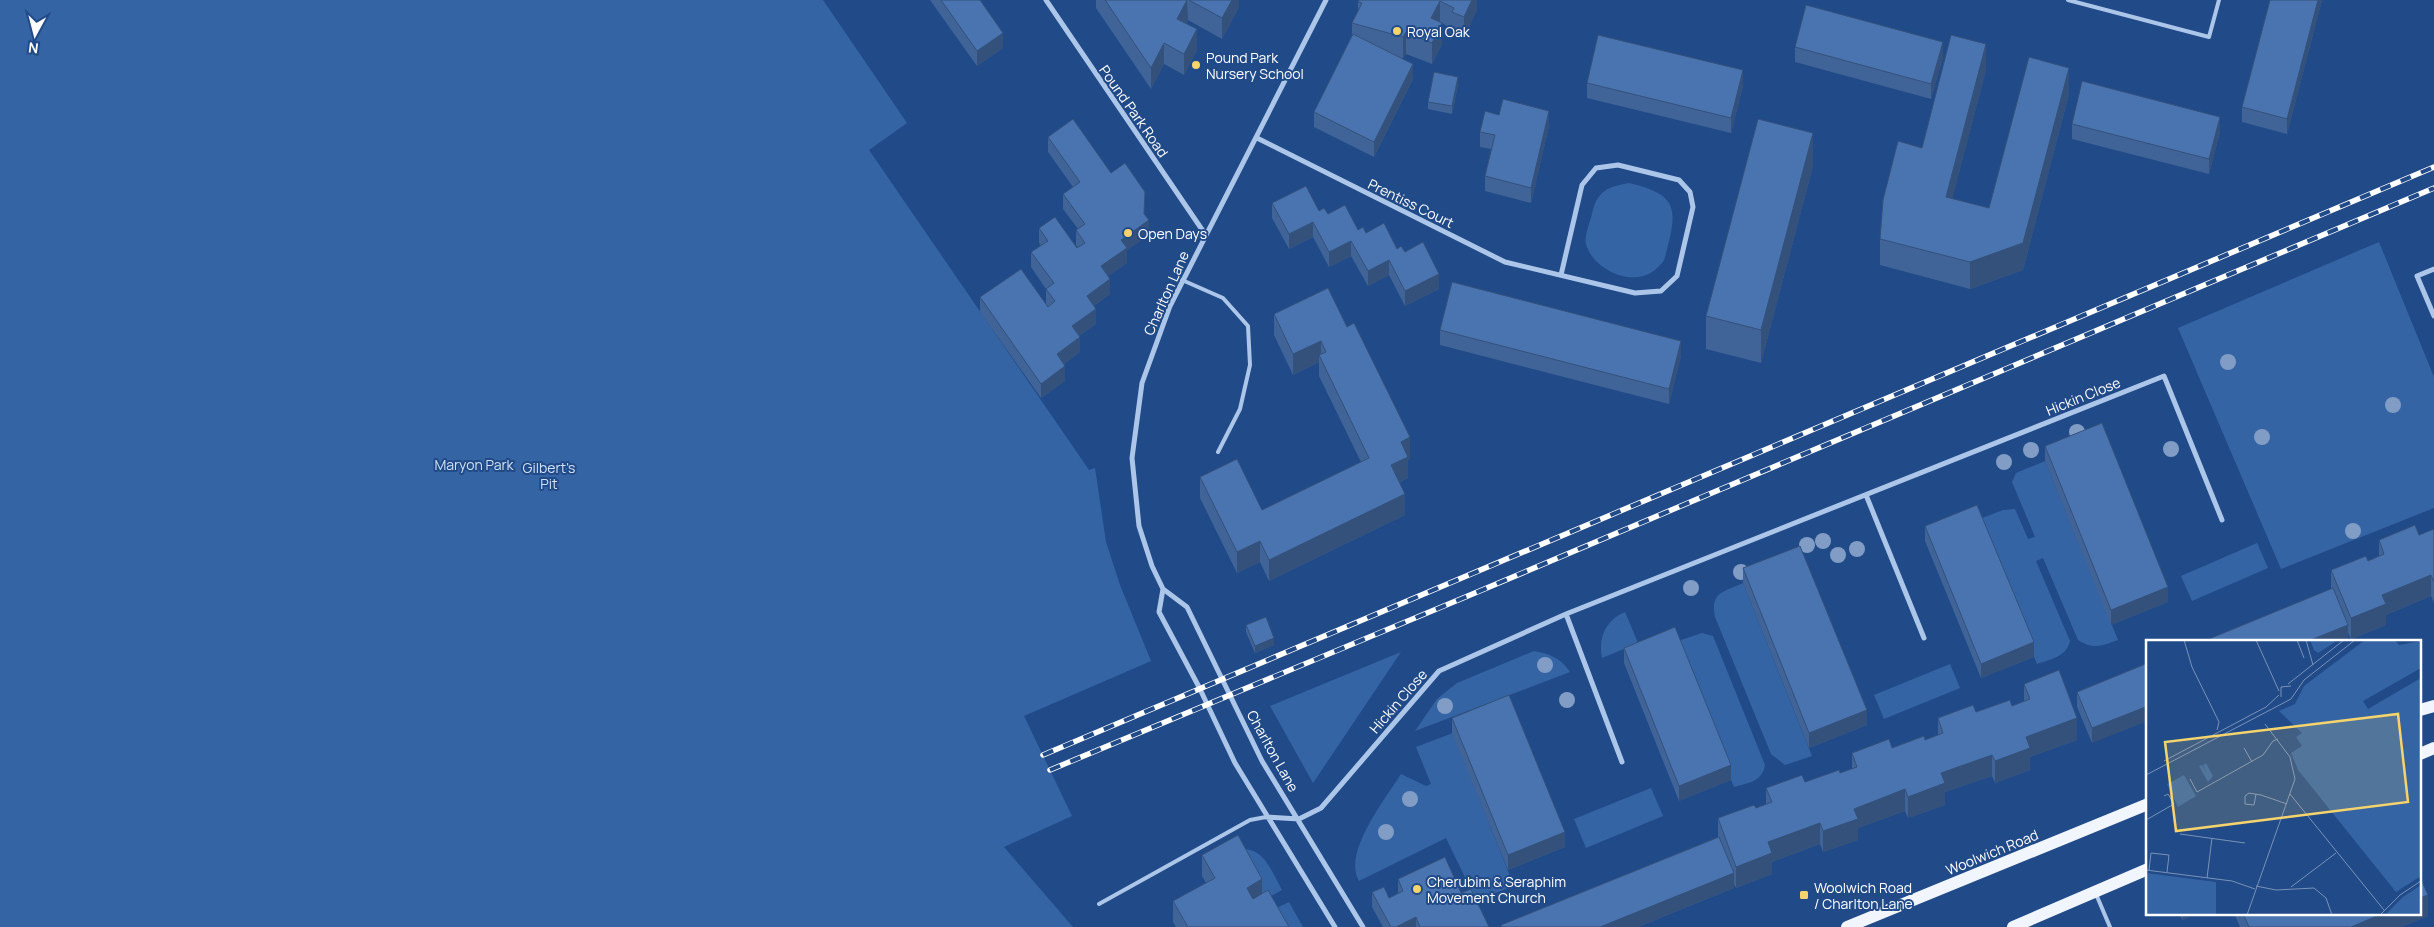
<svg xmlns="http://www.w3.org/2000/svg" width="2434" height="927" font-family="Manrope,sans-serif">
<style>
.green{fill:#3564a5}
.lines{fill:none;stroke-linecap:round;stroke-linejoin:round}
.service{stroke:#acc6ea;stroke-width:4}
.minor{stroke:#acc6ea;stroke-width:5}
.primary{stroke:#f0f5fe;stroke-width:12}
.rail-casing{stroke:#fff;stroke-width:5.5}
.rail{stroke:#214a88;stroke-width:4;stroke-dasharray:11;stroke-linecap:butt}
.tree{fill:#819dc5}
.wall{fill:#406497}
.shaded-wall{fill:#34517b}
.building{fill:#4a74b0;stroke:#34517b}
.poi-dot{fill:#f6d46d;stroke:#214a88;stroke-width:2}
.labels{text-anchor:middle;dominant-baseline:central;stroke-width:4;stroke-linejoin:round;paint-order:stroke}
.poi-label{font-size:14px;fill:#fff;stroke:#214a88;text-anchor:start}
.street-label{font-size:14px;fill:#fff;stroke:#214a88}
.park-label{font-size:14px;fill:#d0e1f7;stroke:#214a88}
.inset-road{fill:none;stroke:#7a92b8;stroke-width:1}
.view{fill:#f6d46d;fill-opacity:0.15;stroke:#f6d46d;stroke-width:2.5}
.inset-edge{fill:none;stroke:#fff;stroke-width:2.5}
</style>
<rect width="100%" height="100%" fill="#214a88"/>
<path class="green" d="M 0,0 L 823,0 L 907,123 L 869,150 L 1089,470 L 1095,468 L 1106,542 L 1120,585 L 1151,661 L 1024,716 L 1072,816 L 1004,847 L 1073,927 L 0,927 Z
M 1629,183 C 1681,195 1677,211 1665,257 C 1664,262 1660,265 1656,269 C 1634,289 1593,270 1586,244 C 1584,236 1590,222 1592,214 C 1597,191 1607,187 1629,183 Z
M 2379,242 L 2434,377 L 2434,508 L 2281,569 L 2178,328 Z
M 2045,461 L 2118,640 C 2101,646 2094,650 2078,640 L 2043,558 L 2036,561 L 2070,641 C 2066,657 2051,659 2037,664 L 1977,520 L 2003,510 L 2015,509 L 2028,539 L 2035,537 L 2012,482 L 2016,473 Z
M 2257,543 L 2268,568 L 2192,601 L 2181,576 Z
M 1743,583 L 1812,756 L 1785,765 L 1771,754 L 1715,617 C 1710,592 1724,592 1743,583 Z
M 1625,612 L 1638,643 L 1602,658 C 1598,637 1606,620 1625,612 Z
M 1702,633 L 1713,636 L 1765,765 C 1762,782 1748,783 1734,787 L 1675,642 Z
M 1534,651 C 1550,654 1561,658 1570,672 L 1415,731 L 1437,699 L 1457,683 Z
M 1401,652 L 1313,783 L 1270,706 Z
M 1950,664 L 1960,688 L 1884,719 L 1874,695 Z
M 1453,733 L 1514,886 L 1476,900 L 1446,838 L 1359,881 C 1342,853 1386,798 1401,774 L 1426,786 L 1431,784 L 1416,747 Z
M 1651,788 L 1663,816 L 1586,848 L 1574,819 Z
M 1241,849 C 1264,847 1272,872 1282,890 L 1262,901 Z
M 1289,902 L 1303,927 L 1277,927 L 1268,912 Z"/>
<g class="lines">
<path class="service" d="M 2068,0 L 2209,37 L 2219,0
M 1182,280 L 1223,298 L 1248,326 L 1250,365 L 1240,409 L 1218,452
M 2096,894 L 2110,927
M 1099,904 L 1250,820 L 1266,817"/>
<path class="minor" d="M 1046,0 L 1205,234
M 1326,0 L 1170,306 L 1142,383 L 1132,458 L 1139,526 L 1152,566 L 1163,589 L 1187,607 L 1262,761 L 1363,927
M 1257,138 L 1505,262 L 1635,293 L 1661,291 L 1677,276 L 1693,207 L 1690,192 L 1679,180 L 1618,165 L 1596,168 L 1582,185 L 1561,275
M 2434,269 L 2417,276 L 2434,316
M 1866,495 L 1924,638
M 1163,589 L 1159,612 L 1199,687 L 1235,763 L 1335,927
M 1566,614 L 1622,762
M 1266,817 L 1299,819 L 1321,808 L 1439,671 L 1566,614 L 2164,376 L 2222,520"/>
<path class="primary" d="M 2420,710 L 2434,706
M 2420,754 L 2434,748
M 1847,927 L 2148,804
M 2013,927 L 2148,869"/>
<defs>
<path id="rail" d="M 1043,755 L 2434,167
M 1050,770 L 1463,598 L 2434,188"/>
</defs>
<use href="#rail" class="rail-casing"/>
<use href="#rail" class="rail"/>
</g>
<g class="tree">
<circle cx="2228" cy="362" r="8"/>
<circle cx="2393" cy="405" r="8"/>
<circle cx="2077" cy="432" r="8"/>
<circle cx="2262" cy="437" r="8"/>
<circle cx="2171" cy="449" r="8"/>
<circle cx="2031" cy="450" r="8"/>
<circle cx="2004" cy="462" r="8"/>
<circle cx="2353" cy="531" r="8"/>
<circle cx="1823" cy="541" r="8"/>
<circle cx="1807" cy="545" r="8"/>
<circle cx="1857" cy="549" r="8"/>
<circle cx="1838" cy="555" r="8"/>
<circle cx="1741" cy="572" r="8"/>
<circle cx="1691" cy="588" r="8"/>
<circle cx="1545" cy="665" r="8"/>
<circle cx="1567" cy="700" r="8"/>
<circle cx="1445" cy="706" r="8"/>
<circle cx="1410" cy="799" r="8"/>
<circle cx="1386" cy="832" r="8"/>
</g>
<path class="wall" d="M 930,0 L 980,0 L 1003,48 L 977,66 Z
M 1096,0 L 1239,0 L 1239,7 L 1222,39 L 1188,20 L 1186,24 L 1197,50 L 1184,75 L 1164,64 L 1151,89 L 1096,8 Z
M 1477,0 L 1477,10 L 1464,38 L 1452,33 L 1452,29 L 1442,23 L 1442,44 L 1432,64 L 1406,54 L 1403,58 L 1400,58 L 1413,79 L 1374,157 L 1314,127 L 1314,112 L 1352,35 L 1352,23 L 1358,11 L 1358,2 Z
M 2270,0 L 2322,0 L 2287,134 L 2242,122 L 2242,107 Z
M 1795,47 L 1943,57 L 1931,99 L 1795,62 Z
M 1986,70 L 1952,199 L 1989,208 L 2069,94 L 2023,270 L 1970,289 L 1880,265 L 1880,239 L 1922,148 Z
M 1587,83 L 1743,85 L 1731,133 L 1587,98 Z
M 1458,85 L 1452,114 L 1428,109 L 1428,102 Z
M 1499,115 L 1549,126 L 1531,203 L 1485,191 L 1485,176 L 1491,149 L 1480,147 L 1480,132 Z
M 2072,124 L 2220,132 L 2209,174 L 2072,139 Z
M 1048,137 L 1111,173 L 1145,214 L 1149,235 L 1127,250 L 1127,263 L 1108,276 L 1110,294 L 1094,306 L 1096,324 L 1079,336 L 1080,352 L 1064,364 L 1065,381 L 1041,398 L 980,312 L 980,297 L 1048,307 L 1046,304 L 1046,289 L 1031,267 L 1031,252 L 1041,246 L 1039,243 L 1039,228 L 1078,248 L 1076,245 L 1076,230 L 1078,229 L 1063,209 L 1063,194 L 1073,187 L 1048,152 Z
M 1813,166 L 1761,363 L 1706,349 L 1706,316 Z
M 1272,203 L 1319,211 L 1328,214 L 1358,230 L 1366,233 L 1397,249 L 1405,252 L 1439,289 L 1405,306 L 1389,275 L 1368,286 L 1351,256 L 1329,267 L 1313,237 L 1289,249 L 1272,218 Z
M 1328,288 L 1410,459 L 1408,460 L 1408,478 L 1400,482 L 1405,515 L 1269,581 L 1260,562 L 1237,573 L 1200,498 L 1200,477 L 1262,510 L 1361,462 L 1319,376 L 1319,362 L 1293,375 L 1274,335 L 1274,314 Z
M 1440,330 L 1681,356 L 1669,404 L 1440,345 Z
M 2045,446 L 2168,602 L 2111,625 L 2045,461 Z
M 1925,526 L 2034,657 L 1981,678 L 1925,541 Z
M 2434,529 L 2434,603 L 2431,596 L 2386,615 L 2386,625 L 2351,639 L 2348,633 L 2348,640 L 2331,589 L 2331,570 L 2368,561 L 2379,556 L 2379,540 L 2419,535 Z
M 1743,568 L 1867,725 L 1809,748 L 1743,583 Z
M 1246,625 L 1274,645 L 1255,653 L 1246,632 Z
M 1624,648 L 1731,780 L 1679,801 L 1624,663 Z
M 2148,663 L 2092,743 L 2077,707 L 2077,692 Z
M 2024,684 L 2077,740 L 2030,757 L 2030,770 L 1995,783 L 1992,776 L 1945,792 L 1945,805 L 1908,818 L 1905,811 L 1858,828 L 1858,840 L 1823,852 L 1820,844 L 1772,862 L 1772,874 L 1736,888 L 1734,884 L 1734,888 L 1638,927 L 1501,927 L 1501,925 L 1718,837 L 1718,818 L 1756,808 L 1766,804 L 1766,788 L 1805,782 L 1840,773 L 1852,769 L 1852,753 L 1892,748 L 1925,740 L 1938,735 L 1938,718 L 1976,712 L 2012,706 L 2024,701 Z
M 1452,718 L 1565,847 L 1508,870 L 1452,733 Z
M 1202,855 L 1262,894 L 1289,927 L 1176,927 L 1173,922 L 1173,901 L 1206,883 L 1202,876 Z
M 1398,879 L 1461,893 L 1489,927 L 1383,927 L 1372,907 L 1372,892 L 1389,898 L 1398,894 Z
M 2179,913 L 2196,913 L 2183,920 Z
M 2234,913 L 2420,913 L 2428,916 L 2401,927 L 2240,927 Z"/>
<path class="shaded-wall" d="M 1187,0 L 1188,20 L 1177,40 L 1177,19 Z
M 1232,0 L 1239,0 L 1239,7 L 1222,39 L 1222,18 Z
M 1472,0 L 1477,0 L 1477,10 L 1464,38 L 1464,17 Z
M 2318,0 L 2322,0 L 2287,134 L 2287,119 Z
M 1440,1 L 1440,22 L 1431,18 Z
M 1442,23 L 1442,44 L 1432,64 L 1432,43 Z
M 1197,29 L 1197,50 L 1184,75 L 1184,54 Z
M 1406,32 L 1406,54 L 1403,58 L 1403,37 Z
M 1003,33 L 1003,48 L 977,66 L 977,51 Z
M 1943,42 L 1943,57 L 1931,99 L 1931,84 Z
M 1164,43 L 1164,64 L 1151,89 L 1151,68 Z
M 1986,44 L 1986,70 L 1946,224 L 1946,197 Z
M 1413,64 L 1413,79 L 1374,157 L 1374,142 Z
M 2069,68 L 2069,94 L 2023,270 L 1970,289 L 1970,262 Z
M 1743,70 L 1743,85 L 1731,133 L 1731,118 Z
M 1458,77 L 1458,85 L 1452,114 L 1452,106 Z
M 1549,111 L 1549,126 L 1531,203 L 1531,188 Z
M 2220,117 L 2220,132 L 2209,174 L 2209,159 Z
M 1813,133 L 1813,166 L 1761,363 L 1761,330 Z
M 1149,220 L 1149,235 L 1127,250 L 1127,263 L 1101,281 L 1101,266 L 1121,240 Z
M 1313,222 L 1313,237 L 1289,249 L 1289,234 Z
M 1351,241 L 1351,256 L 1329,267 L 1329,252 Z
M 1389,260 L 1389,275 L 1368,286 L 1368,271 Z
M 1439,274 L 1439,289 L 1405,306 L 1405,291 Z
M 1110,279 L 1110,294 L 1087,311 L 1087,296 Z
M 1096,309 L 1096,324 L 1072,341 L 1072,326 Z
M 1080,337 L 1080,352 L 1057,369 L 1057,354 Z
M 1321,341 L 1321,358 L 1319,355 L 1319,362 L 1293,375 L 1293,354 Z
M 1681,341 L 1681,356 L 1669,404 L 1669,389 Z
M 1065,366 L 1065,381 L 1041,398 L 1041,384 Z
M 1410,437 L 1410,459 L 1408,460 L 1408,478 L 1391,486 L 1391,465 L 1401,442 Z
M 1405,494 L 1405,515 L 1269,581 L 1269,560 Z
M 1260,541 L 1260,562 L 1237,573 L 1237,552 Z
M 2431,575 L 2431,596 L 2386,615 L 2386,625 L 2351,639 L 2351,618 L 2382,595 Z
M 2168,587 L 2168,602 L 2111,625 L 2111,610 Z
M 2348,625 L 2348,640 L 2345,641 L 2308,641 Z
M 1274,638 L 1274,645 L 1255,653 L 1255,646 Z
M 2034,642 L 2034,657 L 1981,678 L 1981,664 Z
M 2148,706 L 2148,721 L 2092,743 L 2092,728 Z
M 1867,710 L 1867,725 L 1809,748 L 1809,733 Z
M 2077,718 L 2077,740 L 2030,757 L 2030,770 L 1995,783 L 1995,761 L 2026,737 Z
M 1992,755 L 1992,776 L 1945,792 L 1945,805 L 1908,818 L 1908,797 L 1941,773 Z
M 1731,765 L 1731,780 L 1679,801 L 1679,786 Z
M 1905,789 L 1905,811 L 1858,828 L 1858,840 L 1823,852 L 1823,831 L 1854,809 Z
M 1820,823 L 1820,844 L 1772,862 L 1772,874 L 1736,888 L 1736,867 L 1768,842 Z
M 1565,832 L 1565,847 L 1508,870 L 1508,855 Z
M 1734,873 L 1734,888 L 1638,927 L 1600,927 Z
M 1262,879 L 1262,901 L 1247,909 L 1247,888 Z
M 2428,895 L 2428,916 L 2401,927 L 2351,927 L 2384,913 L 2420,913 L 2420,898 Z
M 2183,913 L 2196,913 L 2183,920 Z
M 1416,917 L 1416,927 L 1396,927 Z"/>
<path class="building" d="M 941,0 L 980,0 L 1003,33 L 977,51 Z
M 1105,0 L 1187,0 L 1177,19 L 1197,29 L 1184,54 L 1164,43 L 1151,68 Z
M 1189,0 L 1232,0 L 1222,18 Z
M 1359,0 L 1472,0 L 1464,17 L 1452,12 L 1454,8 L 1440,1 L 1431,18 L 1442,23 L 1432,43 L 1406,32 L 1403,37 L 1352,23 L 1362,3 L 1358,2 Z
M 2270,0 L 2318,0 L 2287,119 L 2242,107 Z
M 1806,5 L 1943,42 L 1931,84 L 1795,47 Z
M 1353,34 L 1413,64 L 1374,142 L 1314,112 Z
M 1598,35 L 1743,70 L 1731,118 L 1587,83 Z
M 1951,35 L 1986,44 L 1946,197 L 1989,208 L 2029,57 L 2069,68 L 2023,243 L 1970,262 L 1880,239 L 1883,200 L 1898,141 L 1922,148 Z
M 1434,72 L 1458,77 L 1452,106 L 1428,102 Z
M 2082,81 L 2220,117 L 2209,159 L 2072,124 Z
M 1503,99 L 1549,111 L 1531,188 L 1485,176 L 1495,135 L 1480,132 L 1485,111 L 1499,115 Z
M 1073,119 L 1111,173 L 1125,163 L 1145,192 L 1144,214 L 1149,220 L 1121,240 L 1127,248 L 1101,266 L 1110,279 L 1087,296 L 1096,309 L 1072,326 L 1080,337 L 1057,354 L 1065,366 L 1041,384 L 980,297 L 1021,269 L 1048,307 L 1055,301 L 1046,289 L 1054,283 L 1031,252 L 1048,241 L 1039,228 L 1055,217 L 1077,248 L 1085,243 L 1076,230 L 1085,224 L 1063,194 L 1080,182 L 1048,137 Z
M 1758,119 L 1813,133 L 1761,330 L 1706,316 Z
M 1306,186 L 1319,211 L 1324,208 L 1328,214 L 1345,205 L 1358,230 L 1363,227 L 1366,233 L 1384,223 L 1397,249 L 1401,246 L 1405,252 L 1423,242 L 1439,274 L 1405,291 L 1389,260 L 1368,271 L 1351,241 L 1329,252 L 1313,222 L 1289,234 L 1272,203 Z
M 1452,282 L 1681,341 L 1669,389 L 1440,330 Z
M 1328,288 L 1347,327 L 1354,323 L 1410,437 L 1401,442 L 1408,457 L 1391,465 L 1405,494 L 1269,560 L 1260,541 L 1237,552 L 1200,477 L 1237,459 L 1262,510 L 1369,458 L 1319,355 L 1326,352 L 1321,341 L 1293,354 L 1274,314 Z
M 2102,423 L 2168,587 L 2111,610 L 2045,446 Z
M 1977,505 L 2034,642 L 1981,664 L 1925,526 Z
M 2415,525 L 2419,535 L 2434,529 L 2434,582 L 2431,575 L 2382,595 L 2386,604 L 2351,618 L 2331,570 L 2366,556 L 2368,561 L 2384,554 L 2379,540 Z
M 1800,546 L 1867,710 L 1809,733 L 1743,568 Z
M 2333,588 L 2348,625 L 2308,641 L 2204,641 Z
M 1266,617 L 1274,638 L 1255,646 L 1246,625 Z
M 1675,627 L 1731,765 L 1679,786 L 1624,648 Z
M 2148,663 L 2148,706 L 2092,728 L 2077,692 Z
M 2059,670 L 2077,718 L 2026,737 L 2030,748 L 1995,761 L 1992,755 L 1941,773 L 1945,783 L 1908,797 L 1905,789 L 1854,809 L 1858,819 L 1823,831 L 1820,823 L 1768,842 L 1772,853 L 1736,867 L 1718,818 L 1754,805 L 1756,808 L 1772,802 L 1766,788 L 1802,775 L 1805,782 L 1839,770 L 1840,773 L 1857,767 L 1852,753 L 1889,739 L 1892,748 L 1924,736 L 1925,740 L 1943,733 L 1938,718 L 1973,705 L 1976,712 L 2010,700 L 2012,706 L 2030,699 L 2024,684 Z
M 1509,695 L 1565,832 L 1508,855 L 1452,718 Z
M 1238,835 L 1262,879 L 1247,888 L 1250,894 L 1253,899 L 1268,890 L 1289,927 L 1188,927 L 1173,901 L 1215,878 L 1202,855 Z
M 1719,837 L 1734,873 L 1600,927 L 1502,927 L 1501,925 Z
M 1445,857 L 1461,893 L 1471,889 L 1489,927 L 1420,927 L 1416,917 L 1396,927 L 1391,927 L 1372,892 L 1384,887 L 1389,898 L 1403,891 L 1398,879 Z
M 2420,877 L 2428,895 L 2420,898 Z
M 2243,913 L 2384,913 L 2351,927 L 2249,927 Z"/>
<g class="poi-dot">
<circle cx="1397" cy="31" r="5"/>
<circle cx="1196" cy="65" r="5"/>
<circle cx="1128" cy="233" r="5"/>
<circle cx="1417" cy="889" r="5"/>
<rect x="1799" y="890" width="10" height="10" rx="2.5"/>
</g>
<g class="labels">
<g class="poi-label">
<text x="1407" y="31">Royal Oak</text>
<text x="1206" y="57">Pound Park<tspan x="1206" dy="16">Nursery School</tspan></text>
<text x="1138" y="233">Open Days</text>
<text x="1427" y="881">Cherubim &amp; Seraphim<tspan x="1427" dy="16">Movement Church</tspan></text>
<text x="1814" y="887">Woolwich Road<tspan x="1814" dy="16">/ Charlton Lane</tspan></text>
</g>
<g class="street-label">
<text transform="translate(1134 111) rotate(55)">Pound Park Road</text>
<text transform="translate(1411 203) rotate(26)">Prentiss Court</text>
<text transform="translate(1166 293) rotate(-66)">Charlton Lane</text>
<text transform="translate(2083 396) rotate(-22)">Hickin Close</text>
<text transform="translate(1398 701) rotate(-49)">Hickin Close</text>
<text transform="translate(1273 751) rotate(61)">Charlton Lane</text>
<text transform="translate(1992 852) rotate(-22)">Woolwich Road</text>
</g>
<g class="park-label">
<text x="474" y="464">Maryon Park</text>
<text x="549" y="467">Gilbert's<tspan x="549" dy="16">Pit</tspan></text>
</g>
</g>
<g transform="translate(2146 640)">
<rect width="275" height="275" fill="#214a88"/>
<path d="M 164,0 L 188,0 L 189,2 L 172,13 L 168,10 ZM 219,0 L 249,0 L 253,5 L 275,1 L 275,28 L 217,61 L 222,69 L 275,38 L 275,236 L 250,252 L 152,130 L 145,113 L 156,106 L 150,97 L 156,93 L 133,71 L 149,64 L 158,46 ZM 60,123 L 67,136 L 62,142 L 53,126 L 56,125 L 61,133 L 57,125 ZM 38,135 L 50,156 L 32,167 L 21,144 ZM 0,233 L 70,242 L 70,275 L 0,275 ZM 275,245 L 275,275 L 239,275 L 257,257 Z" fill="#3564a5"/>
<path class="inset-road" d="M 38,0 L 46,27 L 73,82 L 71,90M 110,0 L 133,51M 151,0 L 158,18M 160,0 L 167,25M 142,44 L 198,0M 135,57 L 135,47 L 145,46M 98,108 L 106,122M 18,121 L 120,67 L 133,55M 0,135 L 145,59 L 158,40 L 209,0M 44,139 L 51,152 L 117,115 L 127,101 L 132,99M 110,154 L 108,165 L 99,164 L 99,156 L 103,153 L 115,155 L 141,164M 144,154 L 238,270M 0,180 L 28,164 L 22,154 L 18,156M 34,194 L 99,203M 0,230 L 86,241 L 109,249M 3,230 L 5,213 L 23,215 L 21,232M 61,238 L 66,198M 110,246 L 130,250 L 168,248 L 180,258 L 186,275M 145,247 L 190,213M 101,275 L 149,139 L 144,117 L 119,84M 234,275 L 254,255 L 275,241"/>
<path class="view" d="M 252,74 L 262,162 L 30,191 L 19,102 Z"/>
<rect width="275" height="275" class="inset-edge"/>
</g>
<g transform="translate(35 35) rotate(187)" stroke="#214a88" stroke-width="4" paint-order="stroke">
<path d="M0-4L9 19L0 12L-9 19Z" fill="#ffffff"/>
<text y="-8" font-size="14" font-weight="bold" text-anchor="middle" fill="#ffffff">N</text>
</g>
</svg>
